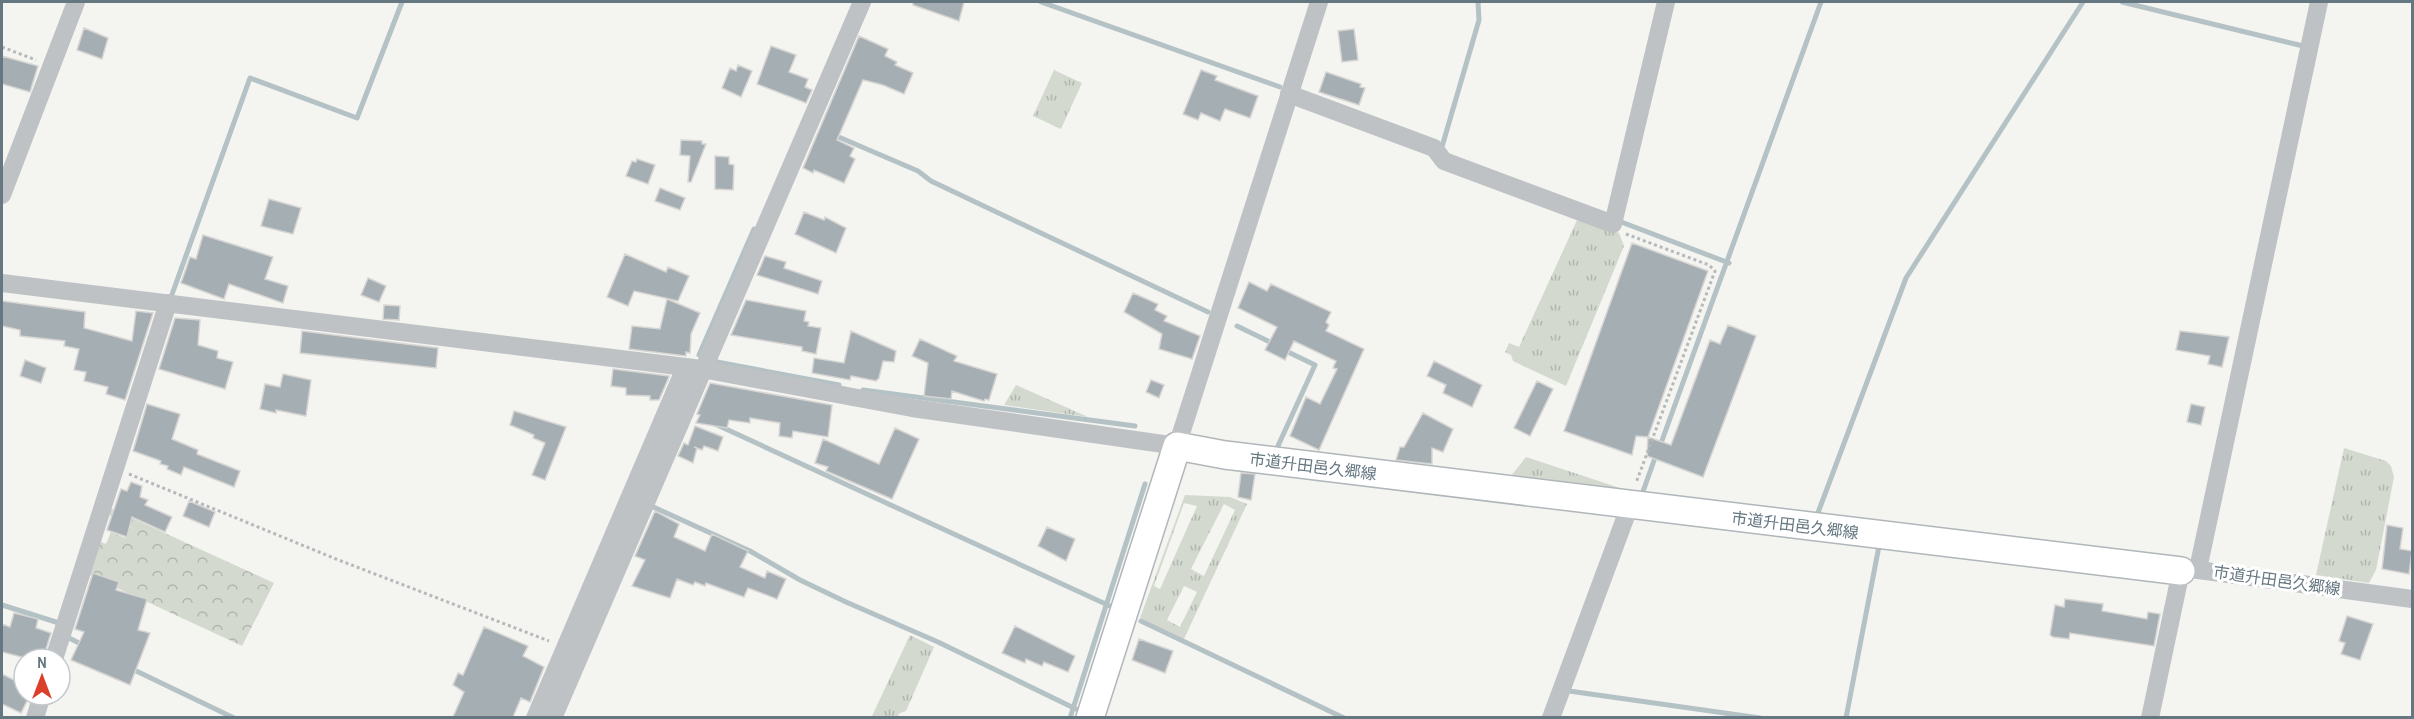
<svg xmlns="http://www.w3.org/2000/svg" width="2414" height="719" font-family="'Archivo Narrow','Noto Sans JP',sans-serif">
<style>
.grass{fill:url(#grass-tufts);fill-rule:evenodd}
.forest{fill:url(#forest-crowns)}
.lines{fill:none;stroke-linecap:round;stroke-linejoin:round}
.stream{stroke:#b4c2c5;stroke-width:5}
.building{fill:#a5aeb2;stroke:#d6d5d3;stroke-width:1.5}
.secondary-casing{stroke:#b0b6ba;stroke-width:30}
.path{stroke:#b6b9bb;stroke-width:3;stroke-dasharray:3 3;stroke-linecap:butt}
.street{stroke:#bec2c5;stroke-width:18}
.secondary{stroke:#fff;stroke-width:27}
.labels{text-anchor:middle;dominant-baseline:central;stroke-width:6;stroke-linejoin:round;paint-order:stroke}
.street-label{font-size:16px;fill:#657781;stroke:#fff}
</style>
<defs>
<pattern id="grass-tufts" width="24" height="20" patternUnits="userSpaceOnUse" patternTransform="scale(1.5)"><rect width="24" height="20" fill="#d4d9d0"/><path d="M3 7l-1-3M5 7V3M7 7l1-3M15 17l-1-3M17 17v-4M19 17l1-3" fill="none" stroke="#b0b5ae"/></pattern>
<pattern id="forest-crowns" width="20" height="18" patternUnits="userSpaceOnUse" patternTransform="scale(1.5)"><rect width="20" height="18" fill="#d4d9d0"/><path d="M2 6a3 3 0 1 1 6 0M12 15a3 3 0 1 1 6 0" fill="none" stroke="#b0b5ae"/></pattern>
</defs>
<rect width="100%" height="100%" fill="#f4f4f1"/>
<path class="grass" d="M 1054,70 L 1082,83 L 1061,129 L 1033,116 Z
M 1578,218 L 1619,233 L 1624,246 L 1566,386 L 1513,361 L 1511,355 L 1505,352 L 1509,343 L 1519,347 Z
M 1016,385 L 1088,417 L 1004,405 Z
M 2344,448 L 2386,461 L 2391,466 L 2394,477 L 2376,570 L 2369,583 L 2316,575 Z
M 1526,457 L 1626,490 L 1511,476 Z
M 1185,495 L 1230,497 L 1247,504 L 1184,639 L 1140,618 ZM 1184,503 L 1197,506 L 1160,589 L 1154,586 ZM 1224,504 L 1235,510 L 1204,576 L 1191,569 ZM 1184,586 L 1197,592 L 1180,627 L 1167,620 Z
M 910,635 L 934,647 L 906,711 L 900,713 L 897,717 L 874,717 L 872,716 Z"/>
<path class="forest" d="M 110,508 L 274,583 L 242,646 L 85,573 L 95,539 L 106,544 L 111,532 L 125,538 L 131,526 L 107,514 Z"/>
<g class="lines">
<path class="stream" d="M 1041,2 L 1280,87
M 2122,2 L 2303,46
M 834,135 L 918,171 L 931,181 L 1208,312
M 1441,150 L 1479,20 L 1478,2
M 1616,220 L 1729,263
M 170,300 L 250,78 L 357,118 L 402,2
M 1237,326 L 1276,345
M 699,355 L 754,229
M 717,362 L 839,385
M 863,390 L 1135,426
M 715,424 L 1110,606
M 1660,446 L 1821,2
M 1277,448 L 1315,365 L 1284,350
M 1641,497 L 1656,455
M 649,505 L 750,551 L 800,580 L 846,602 L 938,642 L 1076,709
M 1816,518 L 1906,278 L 2083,2
M 2,605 L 59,623
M 1141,621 L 1344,718
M 69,638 L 83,645
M 130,668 L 234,718
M 1569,691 L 1760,718
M 1070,718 L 1145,484
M 1846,718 L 1879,546"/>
</g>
<path class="building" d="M 913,2 L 964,2 L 959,21 L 913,5 Z
M 84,28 L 108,38 L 102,59 L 77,50 Z
M 1354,29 L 1358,60 L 1342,62 L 1338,31 Z
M 859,36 L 888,49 L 885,56 L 897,62 L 895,65 L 913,73 L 904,94 L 883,85 L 863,80 L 837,140 L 854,148 L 850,156 L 855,159 L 844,183 L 814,170 L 813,173 L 803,168 Z
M 771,46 L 796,55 L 789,72 L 808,79 L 805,87 L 812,90 L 806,103 L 757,84 Z
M 2,56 L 38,66 L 30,92 L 2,84 Z
M 738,65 L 752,71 L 741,97 L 722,88 L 730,68 L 736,71 Z
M 1201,70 L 1217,76 L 1215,80 L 1258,96 L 1250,118 L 1225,109 L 1220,121 L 1201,113 L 1198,120 L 1183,114 Z
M 1326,72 L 1361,84 L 1360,87 L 1365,88 L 1359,105 L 1319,92 Z
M 681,140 L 702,141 L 702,144 L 706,144 L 691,182 L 688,182 L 690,156 L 680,155 Z
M 715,156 L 729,157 L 729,164 L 734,165 L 733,190 L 715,189 Z
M 637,159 L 655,165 L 648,184 L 626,176 L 632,161 L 636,162 Z
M 660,188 L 685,198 L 680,210 L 655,201 Z
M 269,199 L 301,208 L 293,234 L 261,226 Z
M 804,212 L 824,220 L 825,217 L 846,228 L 836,253 L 795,234 Z
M 203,235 L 273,257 L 265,279 L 288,286 L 283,303 L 229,284 L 224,299 L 181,283 L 190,257 L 196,259 Z
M 1632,243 L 1708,271 L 1648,437 L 1671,445 L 1710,340 L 1720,344 L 1728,325 L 1756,336 L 1703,477 L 1647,456 L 1648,437 L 1636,436 L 1632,455 L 1564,431 Z
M 625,254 L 666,272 L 668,267 L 689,276 L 678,301 L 634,291 L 628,306 L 607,297 Z
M 765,256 L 786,262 L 784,268 L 822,281 L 818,294 L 757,275 Z
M 368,278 L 386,286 L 379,302 L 361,295 Z
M 1249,282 L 1267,291 L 1271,284 L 1331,312 L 1326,322 L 1329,325 L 1326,331 L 1364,349 L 1319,450 L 1290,436 L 1306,397 L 1320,404 L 1337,369 L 1333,368 L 1336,361 L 1294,341 L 1285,360 L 1265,350 L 1277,327 L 1238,308 Z
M 1133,293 L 1158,304 L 1155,310 L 1167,316 L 1164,321 L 1200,336 L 1192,359 L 1159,349 L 1162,334 L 1124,312 Z
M 667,299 L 700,313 L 691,334 L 690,353 L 686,352 L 686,356 L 629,349 L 632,326 L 660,329 Z
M 746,300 L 806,311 L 804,321 L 809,322 L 808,326 L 821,328 L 816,354 L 802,351 L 802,347 L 731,335 Z
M 2,301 L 85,312 L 84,328 L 132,341 L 136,311 L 153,313 L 125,400 L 106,394 L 108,387 L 84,381 L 86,372 L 74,370 L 79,349 L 64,346 L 65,341 L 20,336 L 20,330 L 2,326 Z
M 384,305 L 400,306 L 399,320 L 383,319 Z
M 175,318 L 200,320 L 198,345 L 218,351 L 217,358 L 233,362 L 225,389 L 159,369 Z
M 302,331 L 438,348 L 436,368 L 300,353 Z
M 851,331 L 896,351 L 894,362 L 883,361 L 879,378 L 876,381 L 851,376 L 850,380 L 812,373 L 814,358 L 844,363 Z
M 2180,331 L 2229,337 L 2222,367 L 2208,364 L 2210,356 L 2176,350 Z
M 920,339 L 957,356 L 954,361 L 997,374 L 989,400 L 985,399 L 984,401 L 952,391 L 951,399 L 924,396 L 928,363 L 912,356 Z
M 25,360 L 46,368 L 41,383 L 20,376 Z
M 1434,361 L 1482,385 L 1472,407 L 1443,393 L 1446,385 L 1427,376 Z
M 613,369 L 669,376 L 669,377 L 659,400 L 650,400 L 650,396 L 626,395 L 626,388 L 611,386 Z
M 283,374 L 311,380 L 306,416 L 276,410 L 276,413 L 260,409 L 265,384 L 280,387 Z
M 1151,380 L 1164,385 L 1159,398 L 1146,392 Z
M 1537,381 L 1553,389 L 1530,436 L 1514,428 Z
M 710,383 L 832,405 L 828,437 L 793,431 L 792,438 L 779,436 L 780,423 L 750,418 L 750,423 L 729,420 L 727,428 L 696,423 L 700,415 L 697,414 Z
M 147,404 L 180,414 L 172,439 L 198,450 L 197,454 L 240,471 L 234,487 L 184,467 L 181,475 L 167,469 L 168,466 L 160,464 L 161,461 L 133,451 Z
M 2191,404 L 2205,407 L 2201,425 L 2187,422 Z
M 514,411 L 566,427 L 545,480 L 532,475 L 545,443 L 533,438 L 534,435 L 510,425 Z
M 1423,413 L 1453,429 L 1443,452 L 1432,448 L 1432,464 L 1396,460 L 1400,447 L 1404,447 Z
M 695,426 L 723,437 L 718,451 L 704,446 L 702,450 L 694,447 L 697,448 L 693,463 L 678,456 L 684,443 L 688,445 Z
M 895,428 L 919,439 L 892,499 L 826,471 L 828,467 L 815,463 L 823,439 L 879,464 Z
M 1241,473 L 1255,474 L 1251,500 L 1238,497 Z
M 131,482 L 142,486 L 140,497 L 148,500 L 145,505 L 172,517 L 165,532 L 132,517 L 127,537 L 107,530 L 121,489 L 127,491 Z
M 189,501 L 215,512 L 209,527 L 183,516 Z
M 655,511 L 679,524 L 674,537 L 705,551 L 712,534 L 748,551 L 740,567 L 765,578 L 767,571 L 786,579 L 777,599 L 748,588 L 744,597 L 706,583 L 705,586 L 695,582 L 693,585 L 677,579 L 670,598 L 632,586 L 645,560 L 635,556 Z
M 2387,525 L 2403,528 L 2400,549 L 2412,551 L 2409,574 L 2382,569 Z
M 1047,527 L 1075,539 L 1066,561 L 1038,546 Z
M 93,573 L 119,582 L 116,590 L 147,599 L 138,630 L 150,633 L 130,685 L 71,660 L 84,632 L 75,629 Z
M 2065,599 L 2103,604 L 2102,611 L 2147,619 L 2148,612 L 2160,614 L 2154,646 L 2070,633 L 2069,639 L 2053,637 L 2050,635 L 2055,605 L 2064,607 Z
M 14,613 L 38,619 L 36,628 L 51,633 L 43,659 L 29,659 L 2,652 L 2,624 L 10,627 Z
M 2347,616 L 2373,624 L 2360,660 L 2341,654 L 2345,643 L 2339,641 Z
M 1015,626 L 1075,656 L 1068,672 L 1044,662 L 1042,666 L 1026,659 L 1025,663 L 1002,653 Z
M 484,627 L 528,646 L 523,656 L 544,667 L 530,702 L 521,698 L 513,717 L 453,717 L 464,692 L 453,685 L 458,673 L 463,675 Z
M 1139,639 L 1173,651 L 1165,673 L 1132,660 Z
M 2,674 L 24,685 L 24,695 L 30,695 L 21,713 L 2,704 Z"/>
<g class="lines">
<defs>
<path id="secondary" d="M 1090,718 L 1177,446 L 1225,455 L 2181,571"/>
</defs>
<use href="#secondary" class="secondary-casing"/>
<path class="path" d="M 2,47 L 36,60
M 1626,234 L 1709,265 L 1715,271 L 1636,483
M 129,474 L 336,559 L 549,641"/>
<path class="street" d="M 1289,94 L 1434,148 L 1444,161 L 1613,224 L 1666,2
M 2,195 L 76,2
M 2,283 L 702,369 L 912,408 L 1177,446 L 1319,2
M 2198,569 L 2319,2
M 54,659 L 168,303
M 35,718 L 42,695
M 535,718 L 685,368
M 553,718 L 862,2
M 1551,718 L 1630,505
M 2150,718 L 2181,571 L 2191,569 L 2412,599"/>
<use href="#secondary" class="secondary"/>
</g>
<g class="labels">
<g class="street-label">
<text transform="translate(1313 466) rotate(7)">市道升田邑久郷線</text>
<text transform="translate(1795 525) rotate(7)">市道升田邑久郷線</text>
<text transform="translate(2277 580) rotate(8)">市道升田邑久郷線</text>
</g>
</g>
<rect width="2414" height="719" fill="none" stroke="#657781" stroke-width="6"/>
<g transform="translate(42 677)"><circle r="28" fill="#ffffff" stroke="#c1c9cd" stroke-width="1.5"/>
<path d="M0-4.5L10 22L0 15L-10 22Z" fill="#db3f2a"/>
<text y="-9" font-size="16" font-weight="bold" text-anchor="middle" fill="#657781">N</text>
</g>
</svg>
